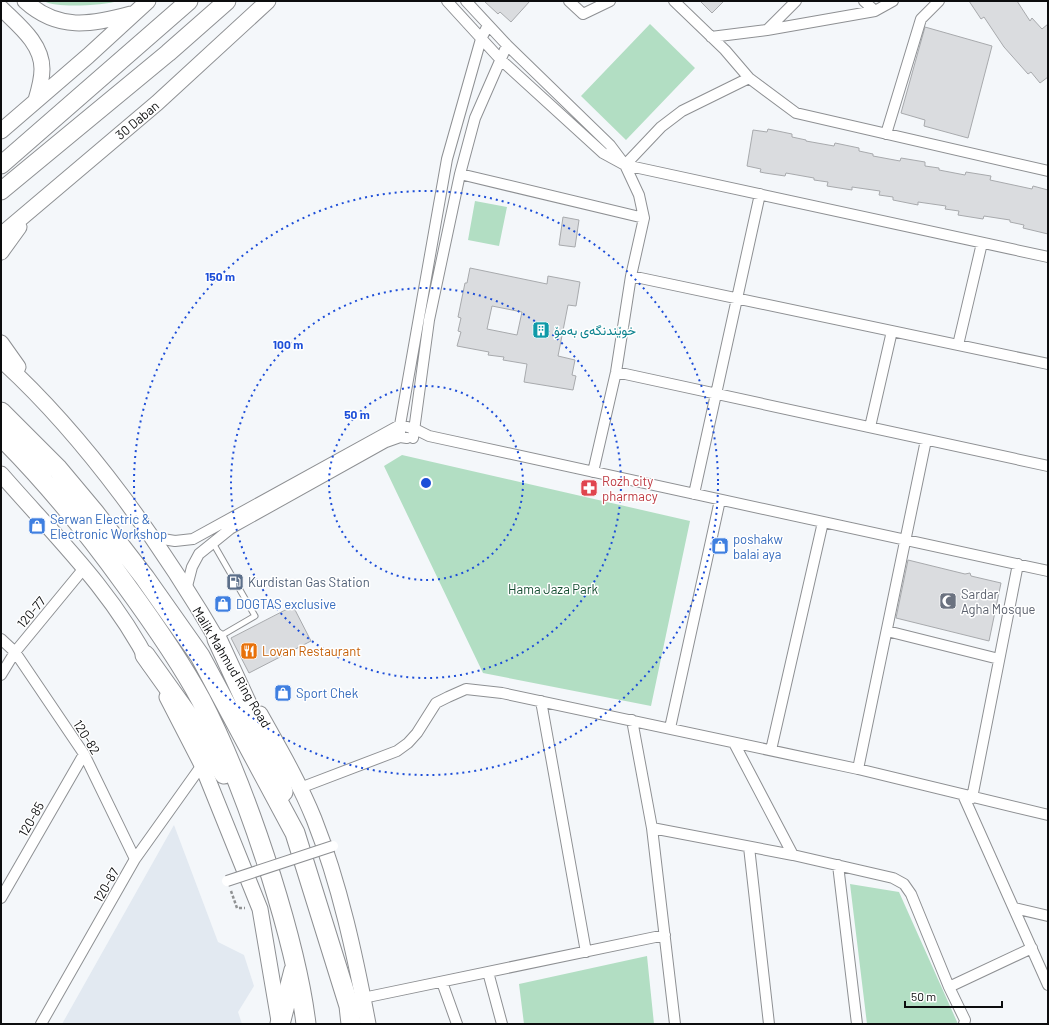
<svg xmlns="http://www.w3.org/2000/svg" width="1049" height="1025" font-family="Barlow,Vazirmatn,sans-serif">
<style>
.built{fill:#e2e9f1}
.green{fill:#b2dec3}
.building{fill:#dadcdf;stroke:#a8aaad;fill-rule:evenodd}
.lines{fill:none;stroke-linecap:round;stroke-linejoin:round}
.lane-casing{stroke:#8e9093;stroke-width:7}
.street-casing{stroke:#8e9093;stroke-width:12}
.secondary-casing{stroke:#8e9093;stroke-width:17}
.primary-casing{stroke:#8e9093;stroke-width:19}
.highway-casing{stroke:#8e9093;stroke-width:21}
.path{stroke:#8f9193;stroke-width:2.5;stroke-dasharray:3 2;stroke-linecap:butt}
.lane{stroke:#fff;stroke-width:5}
.street{stroke:#fff;stroke-width:10}
.secondary{stroke:#fff;stroke-width:15}
.primary{stroke:#fff;stroke-width:17}
.highway{stroke:#fff;stroke-width:19}
.street-bridge-casing{stroke:#8e9093;stroke-width:12;stroke-linecap:butt}
.street-bridge{stroke:#fff;stroke-width:10}
.ring{fill:none;stroke:#1d4ed8;stroke-width:2;stroke-dasharray:2 4}
.labels{text-anchor:middle;dominant-baseline:central;stroke-width:3;stroke-linejoin:round;paint-order:stroke}
.street-label{font-size:13px;fill:#0c0d0e;stroke:#fff}
.culture-label{font-size:13px;fill:#0d838f;stroke:#fff;text-anchor:start}
.health-label{font-size:13px;fill:#be3a42;stroke:#fff;text-anchor:start}
.shop-label{font-size:13px;fill:#366cbe;stroke:#fff;text-anchor:start}
.service-label{font-size:13px;fill:#4e5e75;stroke:#fff;text-anchor:start}
.park-label{font-size:13px;fill:#144d31;stroke:#fff}
.worship-label{font-size:13px;fill:#5b616d;stroke:#fff;text-anchor:start}
.food-label{font-size:13px;fill:#c56008;stroke:#fff;text-anchor:start}
.centre{fill:#1d4ed8;stroke:#fff;stroke-width:2}
.ring-label{font-size:12px;text-anchor:middle;font-weight:bold;fill:#1d4ed8;stroke:#fff;stroke-width:3;stroke-linejoin:round;paint-order:stroke}
</style>
<rect width="100%" height="100%" fill="#f4f7fa"/>
<path class="built" d="M 174,825 L 218,942 L 244,955 L 254,986 L 238,1012 L 242,1024 L 62,1024 Z"/>
<path class="green" d="M 44,1 L 119,1 C 104,5 57,9 44,1 Z
M 650,24 L 695,68 L 626,140 L 581,96 Z
M 475,201 L 507,207 L 499,246 L 468,240 Z
M 402,455 L 690,521 L 651,706 L 483,673 L 384,466 Z
M 850,884 L 899,892 L 958,1024 L 867,1024 Z
M 647,956 L 654,1024 L 524,1024 L 519,984 Z"/>
<path class="building" d="M 484,1 L 530,1 L 511,22 L 500,12 L 498,14 Z
M 700,1 L 724,1 L 712,13 Z
M 969,1 L 1017,1 L 1030,21 L 1032,18 L 1042,29 L 1048,24 L 1048,77 L 1040,83 L 1031,72 L 1028,74 L 1004,47 L 984,17 L 981,19 Z
M 925,27 L 992,46 L 968,138 L 924,126 L 925,120 L 901,113 Z
M 768,129 L 792,134 L 792,137 L 806,140 L 806,141 L 834,146 L 835,143 L 859,148 L 859,151 L 873,154 L 873,156 L 900,161 L 901,158 L 925,162 L 925,166 L 939,168 L 939,170 L 965,175 L 966,172 L 991,176 L 990,180 L 1032,189 L 1033,186 L 1048,190 L 1048,234 L 1023,228 L 1024,225 L 1010,222 L 1010,220 L 984,216 L 983,219 L 958,215 L 959,211 L 945,209 L 946,206 L 918,202 L 918,205 L 893,200 L 893,197 L 879,195 L 880,191 L 852,187 L 852,190 L 827,186 L 828,182 L 814,180 L 814,178 L 786,173 L 785,176 L 765,173 L 760,172 L 761,169 L 747,166 L 753,130 L 767,132 Z
M 563,217 L 579,220 L 575,247 L 559,245 Z
M 470,268 L 547,284 L 548,276 L 580,282 L 576,306 L 568,305 L 558,356 L 575,360 L 572,375 L 576,376 L 573,390 L 524,382 L 527,364 L 503,360 L 504,357 L 488,355 L 489,352 L 457,346 L 461,332 L 458,331 L 461,318 L 458,317 L 465,283 L 467,283 ZM 492,306 L 522,312 L 517,335 L 487,329 Z
M 908,560 L 965,574 L 970,573 L 971,576 L 1001,583 L 989,641 L 896,618 Z
M 293,606 L 311,641 L 249,673 L 231,638 Z"/>
<g class="lines">
<defs>
<path id="lane" d="M 213,543 L 255,616 L 219,637"/>
<path id="street" d="M 447,1 L 501,60 L 603,153 L 625,165 L 1048,257
M 466,1 L 507,45 L 610,145 L 625,165 L 639,195 L 644,218 L 631,276 L 616,372 L 593,472
M 569,1 L 583,14 L 610,1
M 674,1 L 725,50 L 749,78 L 796,113 L 1048,171
M 864,1 L 875,11
M 767,30 L 796,1
M 711,37 L 767,30 L 875,11 L 893,1
M 886,134 L 921,19 L 939,1
M 625,165 L 661,127 L 682,111 L 749,78
M 460,174 L 644,218
M 631,276 L 1048,364
M 958,345 L 982,243
M 616,372 L 1048,466
M 870,427 L 892,331
M 400,437 L 400,425 L 447,159 L 481,39 L 488,25
M 413,438 L 429,320 L 460,174 L 475,118 L 507,45
M 694,494 L 760,194
M 150,537 L 175,541 L 193,539 L 400,425 L 415,429 L 429,436 L 1048,571
M 186,590 L 192,567 L 199,554 L 230,529 L 386,442 L 400,437 L 407,438
M 887,631 L 999,659
M 1,639 L 15,652 L 84,754 L 135,859
M 1,675 L 15,652 L 85,567
M 541,701 L 586,952
M 632,720 L 652,828 L 675,1024
M 670,728 L 720,500
M 734,743 L 793,855
M 771,750 L 823,522
M 858,769 L 926,440
M 300,788 L 397,751 L 408,743 L 417,733 L 436,703 L 448,697 L 466,689 L 502,693 L 858,769 L 1048,815
M 963,795 L 1048,985
M 972,798 L 1018,564
M 652,828 L 793,855 L 893,878 L 904,884 L 911,894 L 949,987 L 965,1020 L 964,1024
M 749,847 L 769,1024
M 838,865 L 857,1024
M 1,898 L 84,754
M 1014,908 L 1048,916
M 488,972 L 502,1024
M 442,982 L 457,1024
M 949,987 L 1032,948
M 363,998 L 665,935
M 41,1024 L 135,859 L 202,765"/>
<path id="secondary" d="M 25,1 C 58,31 91,25 131,14
M 1,8 C 18,25 42,43 42,69 C 42,79 39,90 36,100
M 1,131 L 88,56 L 148,1
M 1,235 L 157,103 L 268,1
M 1,252 L 19,227
M 1,343 L 18,367
M 1,360 C 87,438 164,548 222,648
M 1,474 C 55,536 112,590 150,665
M 167,697 L 202,765 L 260,909 L 279,1021
M 260,714 C 279,748 299,782 314,819 C 340,885 355,955 368,1024"/>
<path id="primary" d="M 1,165 L 189,1
M 1,191 L 168,53 L 227,1"/>
<path id="highway" d="M 1,412 L 58,469 L 94,512 L 145,578 L 200,656 L 295,833 L 349,1006 L 351,1024
M 1,436 C 47,482 87,531 125,584 C 152,621 179,659 201,700 C 230,756 252,816 271,876 C 286,924 300,974 306,1024
M 217,639 L 277,769 L 283,792
M 145,655 L 185,711 L 224,774
M 280,1024 L 294,970"/>
</defs>
<use href="#lane" class="lane-casing"/>
<use href="#street" class="street-casing"/>
<use href="#secondary" class="secondary-casing"/>
<use href="#primary" class="primary-casing"/>
<use href="#highway" class="highway-casing"/>
<path class="path" d="M 231,891 L 237,908 L 245,908"/>
<use href="#lane" class="lane"/>
<use href="#street" class="street"/>
<use href="#secondary" class="secondary"/>
<use href="#primary" class="primary"/>
<use href="#highway" class="highway"/>
<defs>
<path id="street-bridge" d="M 227,881 L 333,846"/>
</defs>
<use href="#street-bridge" class="street-bridge-casing"/>
<use href="#street-bridge" class="street-bridge"/>
</g>
<g class="ring">
<circle cx="426" cy="483" r="97"/>
<circle cx="426" cy="483" r="195"/>
<circle cx="426" cy="483" r="292"/>
</g>
<defs>
<symbol id="building-square" viewBox="-11 -11 22 22"><rect x="-9" y="-9" width="18" height="18" rx="4" fill="#0f9aa8" stroke="#fff"/><path d="M-4-6H4V6H1V3H-1V6H-4ZM-2.5-4.3h1.7v1.8h-1.7ZM.8-4.3h1.7v1.8H.8ZM-2.5-1h1.7V.8h-1.7ZM.8-1h1.7V.8H.8Z" fill="#fff"/></symbol>
<symbol id="pharmacy-square" viewBox="-11 -11 22 22"><rect x="-9" y="-9" width="18" height="18" rx="4" fill="#e0444e" stroke="#fff"/><path d="M-2-6h4v4h4v4h-4v4h-4v-4h-4v-4h4Z" fill="#fff"/></symbol>
<symbol id="shop-square" viewBox="-11 -11 22 22"><rect x="-9" y="-9" width="18" height="18" rx="4" fill="#3f7fe0" stroke="#fff"/><path d="M-5-2.5h2.3a2.7 3.5 0 0 1 5.4 0H5L5.5 6h-11ZM-1.5-2.5h3a1.5 2.3 0 0 0-3 0Z" fill="#fff"/></symbol>
<symbol id="fuel-square" viewBox="-11 -11 22 22"><rect x="-9" y="-9" width="18" height="18" rx="4" fill="#5c6f8a" stroke="#fff"/><path d="M-5.5-6h7V0h2V4h1.3V-2.5L3-4.5l.8-.8L6-3V5H2.5V1h-1V6h-7ZM-4.2-4.7v3.2H.2V-4.7Z" fill="#fff"/></symbol>
<symbol id="mosque-square" viewBox="-11 -11 22 22"><rect x="-9" y="-9" width="18" height="18" rx="4" fill="#6b7280" stroke="#fff"/><path d="M3.5-4.9A6 6 0 1 0 3.5 4.9A5 5 0 1 1 3.5-4.9Z" fill="#fff"/></symbol>
<symbol id="restaurant-square" viewBox="-11 -11 22 22"><rect x="-9" y="-9" width="18" height="18" rx="4" fill="#e8710a" stroke="#fff"/><path d="M-5-6h1v4h1v-4h1v4h1v-4h1v5L-1.5 .5V6h-2V.5L-5-1ZM5-6V6H3V1.5H1.5Q1.5-4 5-6Z" fill="#fff"/></symbol>
</defs>
<g fill-rule="evenodd">
<use href="#building-square" x="531" y="320" width="20" height="20"/>
<use href="#pharmacy-square" x="579" y="478" width="20" height="20"/>
<use href="#shop-square" x="27" y="516" width="20" height="20"/>
<use href="#shop-square" x="710" y="536" width="20" height="20"/>
<use href="#fuel-square" x="225" y="572" width="20" height="20"/>
<use href="#mosque-square" x="938" y="591" width="20" height="20"/>
<use href="#shop-square" x="213" y="594" width="20" height="20"/>
<use href="#restaurant-square" x="239" y="641" width="20" height="20"/>
<use href="#shop-square" x="273" y="683" width="20" height="20"/>
</g>
<g class="labels">
<g class="street-label">
<text transform="translate(137 120) rotate(-40)">30 Daban</text>
<text transform="translate(31 612) rotate(-50)">120-77</text>
<text transform="translate(232 667) rotate(59)">Malik Mahmud Ring Road</text>
<text transform="translate(87 737) rotate(58)">120-82</text>
<text transform="translate(31 819) rotate(-60)">120-85</text>
<text transform="translate(106 885) rotate(-60)">120-87</text>
</g>
<g class="culture-label">
<text x="554" y="330">خوێندنگەی بەمۆ</text>
</g>
<g class="health-label">
<text x="602" y="481">Rozh city<tspan x="602" dy="15">pharmacy</tspan></text>
</g>
<g class="shop-label">
<text x="50" y="519">Serwan Electric &amp;<tspan x="50" dy="15">Electronic Workshop</tspan></text>
<text x="733" y="539">poshakw<tspan x="733" dy="15">balai aya</tspan></text>
<text x="236" y="604">DOGTAS exclusive</text>
<text x="296" y="693">Sport Chek</text>
</g>
<g class="service-label">
<text x="248" y="582">Kurdistan Gas Station</text>
</g>
<g class="park-label">
<text x="553" y="589">Hama Jaza Park</text>
</g>
<g class="worship-label">
<text x="961" y="594">Sardar<tspan x="961" dy="15">Agha Mosque</tspan></text>
</g>
<g class="food-label">
<text x="262" y="651">Lovan Restaurant</text>
</g>
</g>
<circle cx="426" cy="483" r="6" class="centre"/>
<g class="ring-label">
<text x="220" y="281">150 m</text>
<text x="288" y="349">100 m</text>
<text x="357" y="419">50 m</text>
</g>
<rect width="1049" height="1025" fill="none" stroke="#0c0d0e" stroke-width="4"/>
<path d="M905 1001v6h97v-6" fill="none" stroke="#0c0d0e" stroke-width="2"/>
<text x="911" y="1001" font-size="12" fill="#0c0d0e" stroke="#ffffff" stroke-width="3" paint-order="stroke">50 m</text>
</svg>
